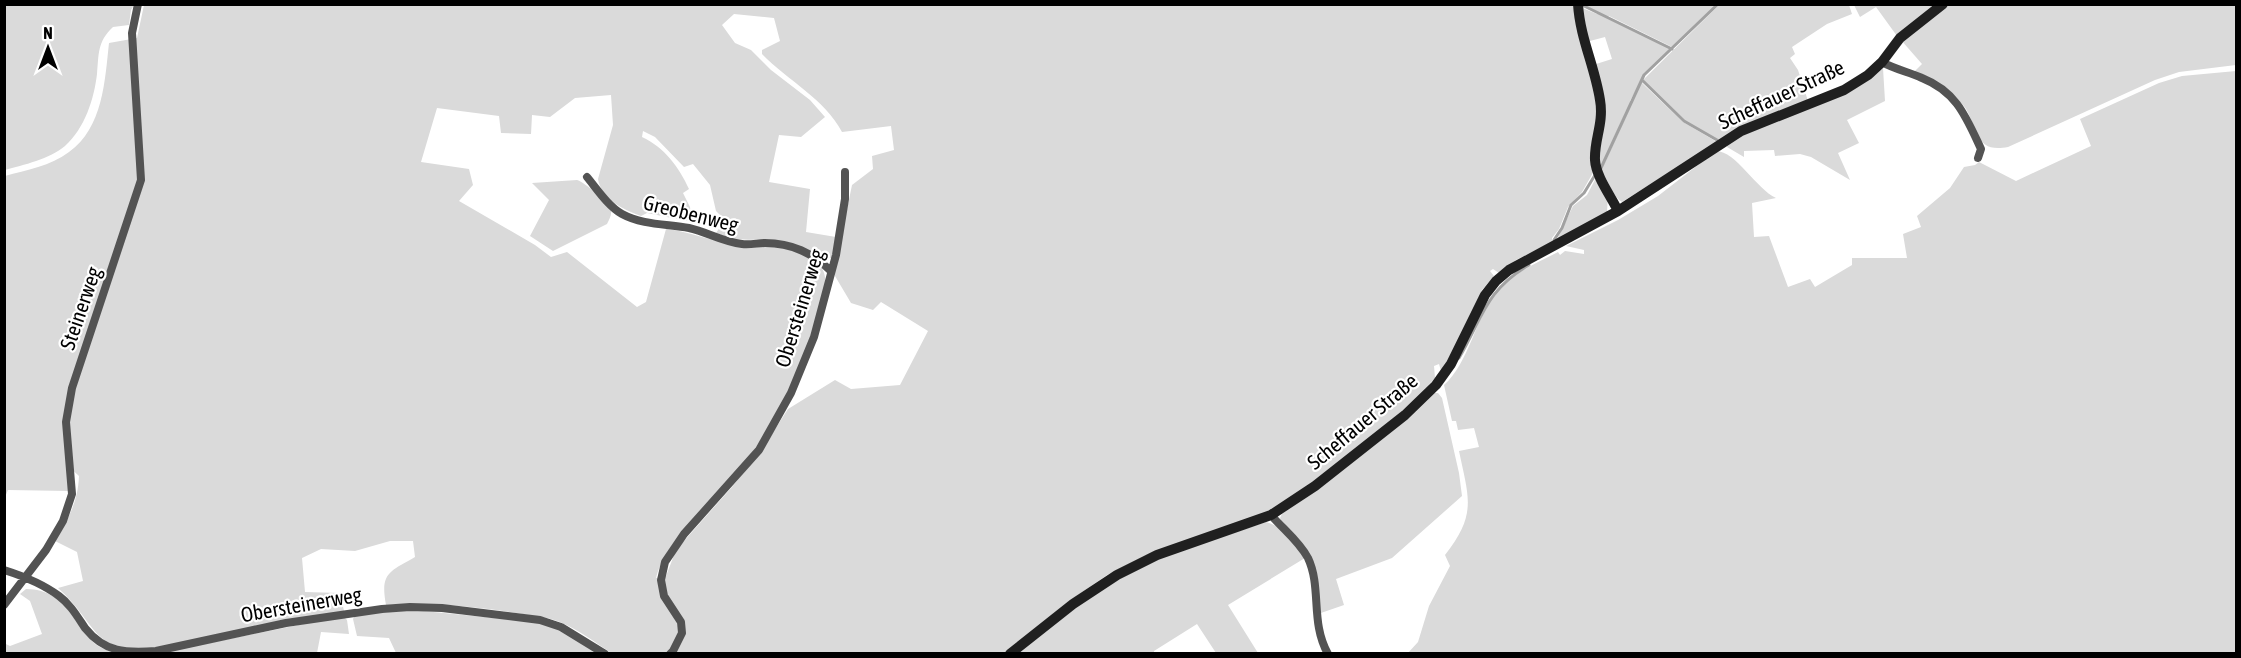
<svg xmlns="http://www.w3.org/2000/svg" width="2241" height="658" font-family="'Asap Condensed',sans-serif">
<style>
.green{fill:#dadada;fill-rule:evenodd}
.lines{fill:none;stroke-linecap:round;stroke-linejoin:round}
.stream{stroke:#a1a1a1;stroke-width:3}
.street{stroke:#535353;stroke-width:8}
.secondary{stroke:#202020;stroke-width:10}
.labels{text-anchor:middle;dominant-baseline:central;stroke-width:4.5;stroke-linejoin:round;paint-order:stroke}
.street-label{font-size:21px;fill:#000;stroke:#fff}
</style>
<rect width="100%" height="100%" fill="#fff"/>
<path class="green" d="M 5,5 L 134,5 L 131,10 L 129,25 L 113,27 C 97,42 99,54 97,74 C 94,99 85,128 65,146 C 50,159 23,165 5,170 Z
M 144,5 L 1575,5 L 1599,106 L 1594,171 L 1582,192 L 1568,207 L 1559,229 L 1552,238 L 1552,242 L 1516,260 L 1499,273 L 1493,269 L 1490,271 L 1494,276 L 1482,290 L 1460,339 L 1441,371 L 1439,364 L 1434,366 L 1435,378 L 1414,401 L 1363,444 L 1300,492 L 1269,512 L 1144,556 L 1107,575 L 1069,601 L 1004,653 L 611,653 C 595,642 579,630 560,622 C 545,616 526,615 510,612 C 468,606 428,602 386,605 C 380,573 389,572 415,557 L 413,541 L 390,541 L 355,551 L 321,549 L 302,558 L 305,592 L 340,593 L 344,611 L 162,647 C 90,656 101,627 58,588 L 83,581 L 77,552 L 55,541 C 68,520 78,502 79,476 L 67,465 L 69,491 L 8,490 L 5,497 L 5,176 C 26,170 51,166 69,152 C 103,128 105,80 109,43 L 137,38 ZM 734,14 L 774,18 L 780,41 L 762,50 L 762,54 C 788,81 824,98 842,132 L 891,126 L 894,150 L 872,156 L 873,169 L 852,185 L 835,268 L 835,276 L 851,303 L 873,310 L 881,302 L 928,331 L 900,385 L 851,389 L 835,380 L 788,409 L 763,448 L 732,487 L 676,550 L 666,576 L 656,578 C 667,537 707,510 733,478 C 769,433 798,381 814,326 C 819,311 829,288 824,273 C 815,241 736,245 710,239 C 693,235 684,231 666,229 L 646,302 L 637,307 L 567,252 L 551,257 L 535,245 L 459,201 L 473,185 L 469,169 L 421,162 L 437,108 L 499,116 L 501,133 L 531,134 L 532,115 L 550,117 L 575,98 L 611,95 L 613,125 L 598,179 C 601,199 624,210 641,216 L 647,213 L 687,221 L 691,216 L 690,207 L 683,193 L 689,189 C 679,167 664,147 642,137 L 643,131 L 655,137 L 684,167 L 693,164 L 710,185 L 716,211 L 725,220 L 716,233 C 745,245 760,236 787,242 C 801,245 819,260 832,258 L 836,237 L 806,232 L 810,189 L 769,182 L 779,135 L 801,137 L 825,117 L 810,100 L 771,70 L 751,50 L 735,43 L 722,25 Z
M 1584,5 L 1716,5 L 1672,47 L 1609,16 L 1607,18 L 1671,49 L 1644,74 L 1630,101 L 1633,101 L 1641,82 L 1683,122 L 1717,142 L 1622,202 C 1613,197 1609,181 1601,171 L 1628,112 L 1626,111 L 1601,166 L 1599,166 L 1593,65 L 1612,59 L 1605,37 L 1586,42 L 1580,7 L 1597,14 L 1598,12 Z
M 1719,5 L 1849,5 L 1852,14 L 1827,24 L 1792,47 L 1795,54 L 1790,58 L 1798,70 L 1808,101 L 1719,140 L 1684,121 L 1643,80 Z
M 1854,5 L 1938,5 L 1897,36 L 1876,7 L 1860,17 Z
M 1949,5 L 2236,5 L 2236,65 L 2179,72 L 2155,80 L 2008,147 C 1976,153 1979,132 1966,109 C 1963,104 1958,100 1954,96 C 1944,85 1927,79 1914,72 L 1922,64 L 1901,40 Z
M 1883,68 L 1885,101 L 1847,120 L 1859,143 L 1838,153 L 1850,180 L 1811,157 L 1800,154 L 1775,156 L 1774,150 L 1744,151 L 1744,157 L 1727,147 L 1729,141 Z
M 2236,71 L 2236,653 L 1407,654 L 1418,642 L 1429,606 L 1450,566 L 1445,555 C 1477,514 1469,499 1459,451 L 1479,447 L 1474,428 L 1458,430 L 1456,421 L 1452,421 L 1444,385 C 1469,363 1475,319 1496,292 C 1512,273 1537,263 1558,252 L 1560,255 L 1565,251 L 1584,254 L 1584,250 L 1566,246 L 1618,220 L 1658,196 L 1716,151 C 1736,151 1756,189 1776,198 L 1752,203 L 1754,237 L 1769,236 L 1788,287 L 1810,279 L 1815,287 L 1852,265 L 1852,258 L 1907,258 L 1903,234 L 1921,227 L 1917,216 L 1950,188 L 1964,167 L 1975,165 L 1979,162 L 2016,181 L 2091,146 L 2080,119 L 2159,83 L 2182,76 Z
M 1597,176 L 1608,195 L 1607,212 L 1557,240 L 1573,206 L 1587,195 Z
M 577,180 C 584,182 609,202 611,210 C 612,215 609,220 607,224 L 553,251 L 530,236 L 549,200 L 532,183 Z
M 1433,393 L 1438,393 L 1442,398 L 1459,473 L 1462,496 L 1392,558 L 1336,579 L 1344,605 L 1318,614 L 1316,572 L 1282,523 L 1280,518 L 1282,514 Z
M 1266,522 C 1283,526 1295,544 1305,558 L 1228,605 L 1258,653 L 1216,653 L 1197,624 L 1154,651 L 1154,653 L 1015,654 L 1101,589 L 1161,557 Z
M 26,589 C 69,590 70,624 98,646 C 103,649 110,651 116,653 L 5,653 L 4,643 L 10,646 L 42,634 L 30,601 L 20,594 Z
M 413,610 L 536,622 L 559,629 L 597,653 L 396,653 L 389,638 L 357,636 L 353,619 L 355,615 Z
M 343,616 L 347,620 L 349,634 L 321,632 L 317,653 L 155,654 Z"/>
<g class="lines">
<path class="stream" d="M 1582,5 L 1672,49
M 1642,80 L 1684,121 L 1717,140
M 1601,168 L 1644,75 L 1718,4
M 1554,242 L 1554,240 L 1562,228 L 1571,205 L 1584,193 L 1595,175
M 1459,358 C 1483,317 1485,291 1529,265"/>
<path class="street" d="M 1882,62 C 1894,69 1909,72 1922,78 C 1957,92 1966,117 1981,149 L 1978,158
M 587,177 C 597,189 608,206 622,214 C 642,225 668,224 689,228 C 707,232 723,242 742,244 C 750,245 758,243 765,243 C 792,243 812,253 831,271
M 1271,515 C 1283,529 1299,541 1308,558 C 1322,588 1310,622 1328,654
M 4,570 C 23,576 43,584 59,596 C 70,604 77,616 85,628 C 105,653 126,653 156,651 L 286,623 L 382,609 L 410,607 L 442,608 L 540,620 L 561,627 L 605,654
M 4,605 L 46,550 L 63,521 L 72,494 L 66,422 L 72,388 L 141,180 L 132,33 L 138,4
M 670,654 L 673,651 L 682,633 L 681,622 L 664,596 L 661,580 L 665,562 L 684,534 L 759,450 L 791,393 L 814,337 L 836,255 L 845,199 L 845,172"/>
<path class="secondary" d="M 1578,4 C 1580,38 1595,67 1600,100 C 1604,124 1594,139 1595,160 C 1596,177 1611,196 1618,211
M 1010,654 L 1073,604 L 1117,575 L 1157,555 L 1271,515 L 1315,486 L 1405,415 L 1436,385 L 1451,364 L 1485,295 L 1496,281 L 1509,270 L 1618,211 L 1741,131 L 1844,90 L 1868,75 L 1882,62 L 1900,38 L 1943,4"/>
</g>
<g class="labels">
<g class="street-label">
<text transform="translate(1781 94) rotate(-25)">Scheffauer Straße</text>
<text transform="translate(691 213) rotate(14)">Greobenweg</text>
<text transform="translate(80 308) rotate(-71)">Steinerweg</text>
<text transform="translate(799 308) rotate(-73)">Obersteinerweg</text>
<text transform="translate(1362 421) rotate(-40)">Scheffauer Straße</text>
<text transform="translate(301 604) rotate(-10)">Obersteinerweg</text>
</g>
</g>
<rect width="2241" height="658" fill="none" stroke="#000000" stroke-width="12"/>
<g transform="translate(48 48)" stroke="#ffffff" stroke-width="4.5" paint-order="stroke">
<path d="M0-4.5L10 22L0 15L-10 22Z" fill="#000000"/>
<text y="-9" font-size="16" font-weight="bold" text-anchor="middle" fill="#000000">N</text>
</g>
</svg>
